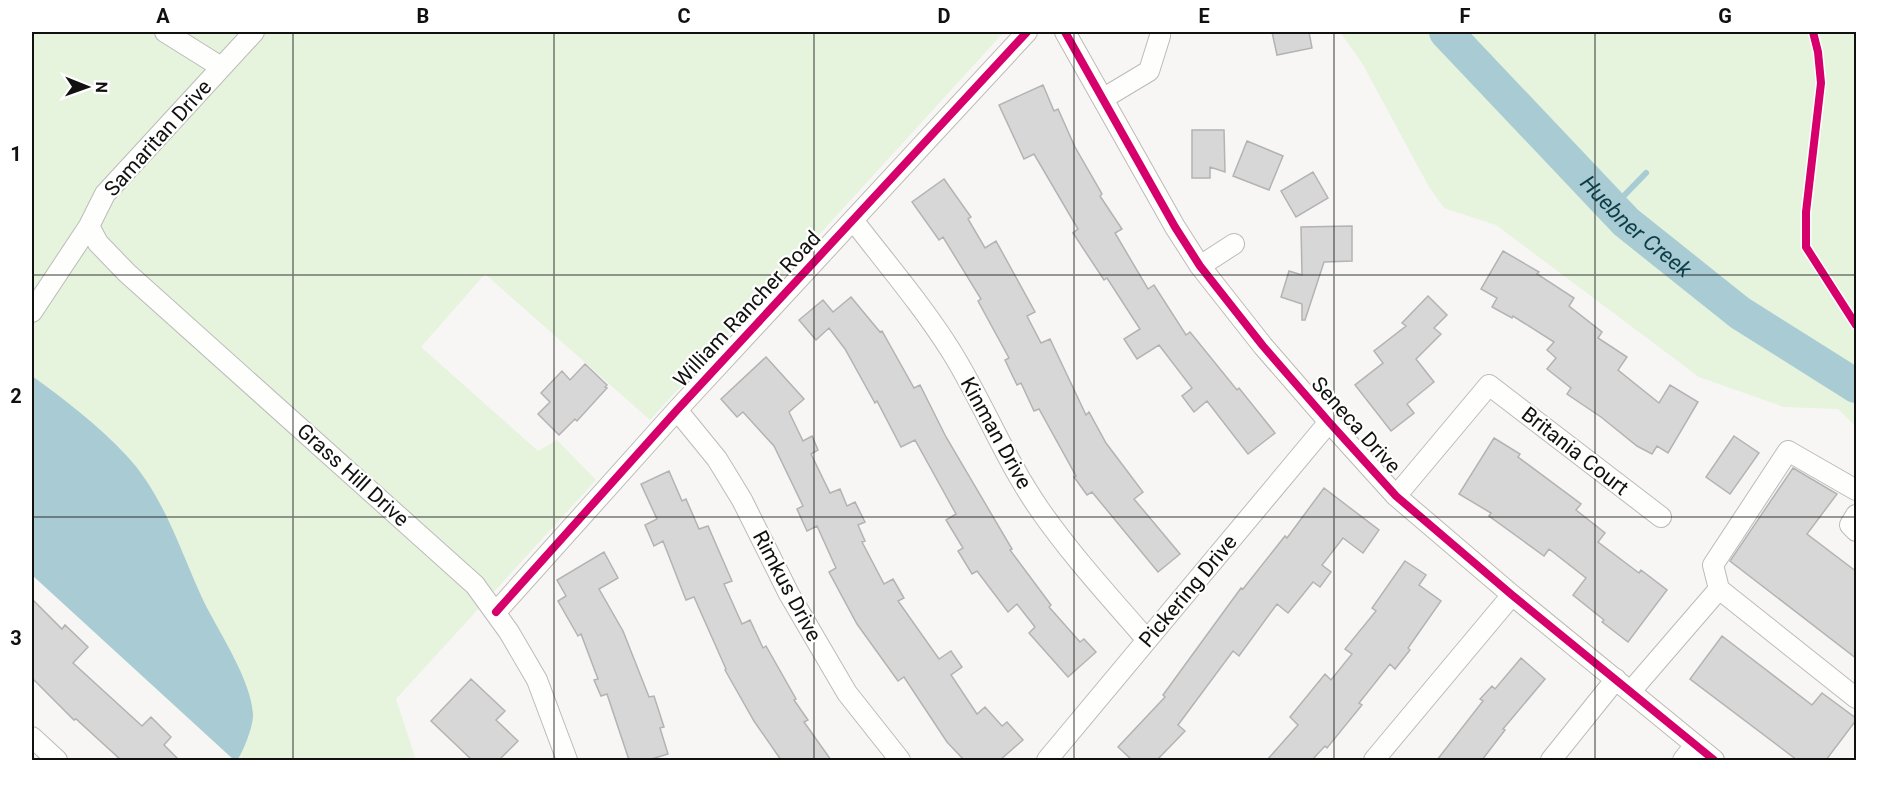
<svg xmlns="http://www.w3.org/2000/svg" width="1888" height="792" font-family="Roboto,sans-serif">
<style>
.green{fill:#e6f3dd}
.water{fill:#a9ccd4}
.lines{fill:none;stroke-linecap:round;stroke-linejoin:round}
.stream{stroke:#a9ccd4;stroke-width:6}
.river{stroke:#a9ccd4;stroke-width:34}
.building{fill:#d8d7d7;stroke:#b4b3b3;stroke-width:1.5}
.minor-casing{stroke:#bcbbb9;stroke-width:22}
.minor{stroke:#fefefd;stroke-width:20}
.cycleway-casing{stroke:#fff;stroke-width:11}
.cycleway{stroke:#d6006c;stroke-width:8}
.grid{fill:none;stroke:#111110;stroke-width:1.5;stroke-opacity:0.55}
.labels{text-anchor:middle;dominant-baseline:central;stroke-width:4.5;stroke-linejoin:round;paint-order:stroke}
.street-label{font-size:21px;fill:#111110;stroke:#fff}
.water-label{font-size:22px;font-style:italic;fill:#0d3e48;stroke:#fff}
.neatline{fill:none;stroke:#111110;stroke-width:2}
.grid-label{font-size:20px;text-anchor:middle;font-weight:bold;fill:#111110}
</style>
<rect width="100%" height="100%" fill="#f7f6f4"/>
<path class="green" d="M 32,32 L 1004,32 L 650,420 L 485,274 L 421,347 L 538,451 L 557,440 L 596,480 L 396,699 L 416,760 L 234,760 L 32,575 Z
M 1340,32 L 1856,32 L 1856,427 L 1838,409 L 1784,407 L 1699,377 L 1496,225 L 1444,208 L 1429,187 L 1362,63 Z"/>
<path class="water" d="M 32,376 C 64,399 98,425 126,455 C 164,495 181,553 204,602 C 220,634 251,680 253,714 C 254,724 243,753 237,760 L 234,760 L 32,575 Z"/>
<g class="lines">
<path class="stream" d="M 1612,208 L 1646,173"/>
<path class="river" id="s1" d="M 1446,32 L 1626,222 L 1740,313 L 1856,386"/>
</g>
<path class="building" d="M 1272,32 L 1309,32 L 1312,48 L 1277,55 Z
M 1043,85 L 1054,111 L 1058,109 L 1075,147 L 1102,194 L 1100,196 L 1122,229 L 1115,233 L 1148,289 L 1154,285 L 1186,335 L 1190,332 L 1237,390 L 1239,388 L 1275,433 L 1248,454 L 1207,401 L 1194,412 L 1182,396 L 1192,388 L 1159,345 L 1137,359 L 1124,339 L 1140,329 L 1107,278 L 1104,280 L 1073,233 L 1078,229 L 1034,154 L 1024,159 L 999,105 Z
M 1192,130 L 1224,130 L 1225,172 L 1210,167 L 1210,178 L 1192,178 Z
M 1247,141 L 1283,156 L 1269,190 L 1233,176 Z
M 1313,172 L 1328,198 L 1296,217 L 1281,191 Z
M 944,179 L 971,217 L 968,219 L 985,248 L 996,241 L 1035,312 L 1027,316 L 1041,343 L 1050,339 L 1086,415 L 1089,412 L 1106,443 L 1143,492 L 1134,499 L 1180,554 L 1158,572 L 1092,492 L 1087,495 L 1074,477 L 1076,476 L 1039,409 L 1034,411 L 1021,383 L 1017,385 L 1005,360 L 1009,358 L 978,301 L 981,299 L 943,237 L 939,240 L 912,202 Z
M 1352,226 L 1352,261 L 1324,262 L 1305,320 L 1302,320 L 1302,304 L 1281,297 L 1289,271 L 1302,275 L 1301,227 Z
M 1503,251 L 1539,272 L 1537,274 L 1574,298 L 1569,306 L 1602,332 L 1598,338 L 1627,357 L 1618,370 L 1659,403 L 1670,385 L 1698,402 L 1668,453 L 1657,446 L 1652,454 L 1637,446 L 1601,417 L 1567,394 L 1571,388 L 1547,369 L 1556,358 L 1547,350 L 1554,342 L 1513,316 L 1512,318 L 1492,307 L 1497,298 L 1481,289 Z
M 1428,296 L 1447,315 L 1434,328 L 1441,334 L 1416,359 L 1434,382 L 1407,404 L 1414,413 L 1391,431 L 1355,385 L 1383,363 L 1374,351 L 1406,326 L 1402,323 Z
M 851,297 L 880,332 L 882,331 L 914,388 L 920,385 L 946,437 L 1012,549 L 1010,550 L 1051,605 L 1049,607 L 1080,642 L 1084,639 L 1096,652 L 1068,677 L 1029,633 L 1035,627 L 1017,604 L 1008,612 L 977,571 L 972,574 L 958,551 L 963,548 L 946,520 L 956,514 L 915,440 L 901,447 L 877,401 L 875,403 L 845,349 L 829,328 L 816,340 L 799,320 L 823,300 L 833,312 Z
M 766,357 L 804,399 L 789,412 L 803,441 L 812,436 L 818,450 L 811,454 L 830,493 L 840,489 L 847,506 L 855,502 L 865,522 L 858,525 L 865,541 L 862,542 L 884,584 L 893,579 L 904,598 L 898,601 L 939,659 L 951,651 L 962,667 L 951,675 L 977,714 L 985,707 L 1002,726 L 1007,722 L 1023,740 L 1000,760 L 964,760 L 947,742 L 904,677 L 898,681 L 857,624 L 829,572 L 836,568 L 817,526 L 807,531 L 797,509 L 803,506 L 774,446 L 743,412 L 737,417 L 721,399 Z
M 585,364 L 607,385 L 605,387 L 607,388 L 577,421 L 575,419 L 559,435 L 538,414 L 550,402 L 541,393 L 562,371 L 570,380 Z
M 1734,436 L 1759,453 L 1730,494 L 1706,477 Z
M 1494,438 L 1520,454 L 1518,457 L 1581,504 L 1576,510 L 1605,533 L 1598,542 L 1639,573 L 1641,570 L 1667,590 L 1628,642 L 1602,622 L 1604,620 L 1573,595 L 1586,578 L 1549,549 L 1544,556 L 1489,516 L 1491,513 L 1459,494 Z
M 1793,468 L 1837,494 L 1807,534 L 1857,572 L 1857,659 L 1730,561 Z
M 669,471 L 682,501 L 686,499 L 699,529 L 708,526 L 732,581 L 724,584 L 742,624 L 750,620 L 763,648 L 766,646 L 796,699 L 794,700 L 808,720 L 804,722 L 831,760 L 781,760 L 754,721 L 725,670 L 726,669 L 694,597 L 686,600 L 663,541 L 654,546 L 645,525 L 657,519 L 641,484 Z
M 1324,488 L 1379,530 L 1363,553 L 1343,538 L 1322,565 L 1331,572 L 1320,587 L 1313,582 L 1288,613 L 1277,604 L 1239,656 L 1233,651 L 1178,725 L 1185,731 L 1157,760 L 1132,760 L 1118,747 L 1165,697 L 1163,695 L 1241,588 L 1243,589 L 1285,536 L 1287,538 Z
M 604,552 L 618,578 L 599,589 L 623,631 L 649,697 L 654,696 L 664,727 L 660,728 L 668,754 L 648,760 L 629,760 L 607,694 L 601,696 L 594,680 L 598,679 L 581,634 L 578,636 L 558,601 L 566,596 L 557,580 Z
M 1405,561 L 1426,575 L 1419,585 L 1441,601 L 1408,648 L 1410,650 L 1395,669 L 1390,664 L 1359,703 L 1362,705 L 1327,748 L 1325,746 L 1312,760 L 1267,760 L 1298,725 L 1290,717 L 1325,674 L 1331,680 L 1352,654 L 1345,649 L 1376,611 L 1372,608 Z
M 32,599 L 62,629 L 65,625 L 88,647 L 73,663 L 142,726 L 151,717 L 171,737 L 164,745 L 179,760 L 121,760 L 76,719 L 74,720 L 32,678 Z
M 1722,636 L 1812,705 L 1822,693 L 1857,719 L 1826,760 L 1797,760 L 1690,679 Z
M 1521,658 L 1545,679 L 1503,729 L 1505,730 L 1482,760 L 1437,760 L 1483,701 L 1480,699 L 1492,686 L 1495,689 Z
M 471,679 L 505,711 L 496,720 L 518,741 L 499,760 L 472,760 L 431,721 Z"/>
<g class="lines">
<defs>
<path id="minor" d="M 165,32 L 221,67
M 1065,32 L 1175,227 L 1200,266 L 1263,346 L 1329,422 L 1396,496 L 1512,595 L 1714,760
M 1104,98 L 1149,71 L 1160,36
M 853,220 C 886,263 922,305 951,351 C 983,402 1005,460 1040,510 C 1072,556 1110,597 1147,640
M 89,226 L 98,243 L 127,273 L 475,585 L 509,632 L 537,680 L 567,760
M 1200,266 L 1234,244
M 32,312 L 89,226 L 105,194 L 254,32
M 677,410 L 717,459 L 742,500 L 789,594 L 847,693 L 900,760
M 1856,490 L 1788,451 L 1713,565 L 1719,589 L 1856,698
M 1396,496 L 1489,385 L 1661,517
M 1856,515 L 1850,525 L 1856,531
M 496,612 L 677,410 L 1027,32
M 1631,691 L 1719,589
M 32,737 L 57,760
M 1047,760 L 1329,422
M 1374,760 L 1512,595
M 1551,760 L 1616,679
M 1683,760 L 1695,745"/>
</defs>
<use href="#minor" class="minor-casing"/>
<use href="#minor" class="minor"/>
<defs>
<path id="cycleway" d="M 1065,32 L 1175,227 L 1200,266 L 1263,346 L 1329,422 L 1396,496 L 1512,595 L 1714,760
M 1813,32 L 1818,52 L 1821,83 L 1806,212 L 1806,247 L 1856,325
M 496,612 L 677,410 L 1027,32"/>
</defs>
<use href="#cycleway" class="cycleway-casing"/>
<use href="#cycleway" class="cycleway"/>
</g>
<path class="grid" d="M 293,32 L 293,760M 554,32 L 554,760M 814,32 L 814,760M 1074,32 L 1074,760M 1334,32 L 1334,760M 1595,32 L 1595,760M 32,275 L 1856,275M 32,517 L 1856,517"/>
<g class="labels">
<g class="street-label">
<text transform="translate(158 138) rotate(-48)">Samaritan Drive</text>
<text transform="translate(747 309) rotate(-47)">William Rancher Road</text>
<text transform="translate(1356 425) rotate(48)">Seneca Drive</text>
<text transform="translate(996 433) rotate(61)">Kinman Drive</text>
<text transform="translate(1575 451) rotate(38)">Britania Court</text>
<text transform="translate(353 475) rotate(42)">Grass Hill Drive</text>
<text transform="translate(787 586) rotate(62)">Rimkus Drive</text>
<text transform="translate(1188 591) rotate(-50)">Pickering Drive</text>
</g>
<g class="water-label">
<text stroke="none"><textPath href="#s1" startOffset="272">Huebner Creek</textPath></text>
</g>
</g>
<rect width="1888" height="792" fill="none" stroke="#ffffff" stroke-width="66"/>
<g transform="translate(87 87) rotate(91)" stroke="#ffffff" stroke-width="4.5" paint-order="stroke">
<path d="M0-4.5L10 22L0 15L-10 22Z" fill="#111110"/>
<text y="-9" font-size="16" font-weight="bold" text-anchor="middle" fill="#111110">N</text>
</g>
<rect x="33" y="33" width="1822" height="726" class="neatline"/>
<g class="grid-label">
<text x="163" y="23">A</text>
<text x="423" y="23">B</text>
<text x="684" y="23">C</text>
<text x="944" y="23">D</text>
<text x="1204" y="23">E</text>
<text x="1465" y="23">F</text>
<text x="1725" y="23">G</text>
<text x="16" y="161">1</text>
<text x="16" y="403">2</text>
<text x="16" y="645">3</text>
</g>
</svg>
